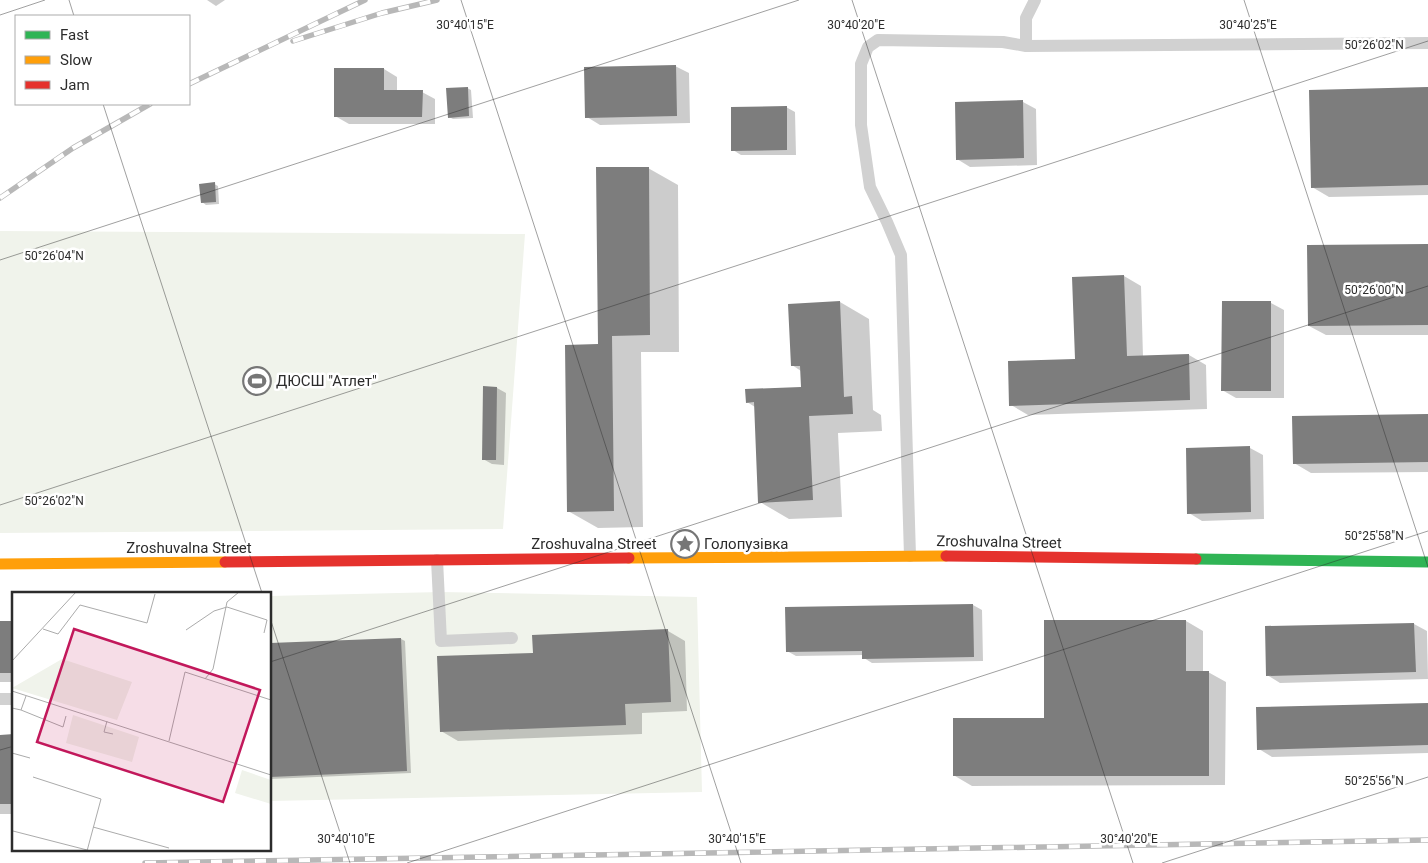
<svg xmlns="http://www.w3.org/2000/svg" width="1428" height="863" font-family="Roboto,sans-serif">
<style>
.green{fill:#f0f3eb}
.shadow{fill:#0003}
.building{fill:#7d7d7d}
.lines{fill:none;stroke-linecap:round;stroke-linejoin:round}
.lane{stroke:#d1d1d1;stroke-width:12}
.fast{stroke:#30b455;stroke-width:11}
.slow{stroke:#ff9f0a;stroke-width:11}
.jam{stroke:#e5322d;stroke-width:11}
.rail-casing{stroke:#b8b8b8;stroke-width:5.5}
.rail{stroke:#fff;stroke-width:4;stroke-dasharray:11;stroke-linecap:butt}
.ticks{fill:none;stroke:#2c2c2c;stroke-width:1;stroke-opacity:0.45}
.labels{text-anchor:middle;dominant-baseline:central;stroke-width:5;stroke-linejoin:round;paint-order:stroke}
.poi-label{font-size:15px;fill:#2c2c2c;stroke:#fff;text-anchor:start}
.street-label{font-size:15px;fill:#2c2c2c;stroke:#fff}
.inset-road{fill:none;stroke:#ababab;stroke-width:1}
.view{fill:#c2185b;fill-opacity:0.15;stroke:#c2185b;stroke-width:2.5}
.inset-edge{fill:none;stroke:#2c2c2c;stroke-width:2.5}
.ticks-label{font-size:12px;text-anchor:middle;fill:#2c2c2c;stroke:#fff;stroke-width:5;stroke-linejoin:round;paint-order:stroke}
</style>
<rect width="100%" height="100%" fill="#fff"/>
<path class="green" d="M 0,231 L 525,234 L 503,529 L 0,533 Z
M 441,592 L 697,597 L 702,792 L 270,801 L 270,596 Z"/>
<path class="shadow" d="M 207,0 L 225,0 L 216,6 Z
M 675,66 L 689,73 L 690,123 L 600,125 L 587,117 Z
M 384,69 L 397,77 L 397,92 L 422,92 L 435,99 L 435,124 L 349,124 L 335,116 Z
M 467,88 L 471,90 L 473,118 L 453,119 L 449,117 Z
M 1428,89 L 1428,195 L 1329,197 L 1312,187 Z
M 1023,102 L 1036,109 L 1037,165 L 970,167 L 957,159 Z
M 786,107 L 795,112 L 796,155 L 741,155 L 733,150 Z
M 648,168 L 678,185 L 679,352 L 641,352 L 643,527 L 598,528 L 568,511 L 600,345 Z
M 214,184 L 218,186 L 219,204 L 206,205 L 202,202 Z
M 1428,245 L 1428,335 L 1326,335 L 1309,326 Z
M 1124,276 L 1141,286 L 1143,357 L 1189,355 L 1206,365 L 1207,409 L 1028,415 L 1011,405 L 1076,360 Z
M 840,302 L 869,319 L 873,410 L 881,415 L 882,431 L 838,433 L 842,517 L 789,519 L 760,502 L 755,407 L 747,402 L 802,388 L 801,371 L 792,365 Z
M 1223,303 L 1271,303 L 1284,310 L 1284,398 L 1236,398 L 1222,390 Z
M 497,388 L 506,393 L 504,465 L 492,464 L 483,459 Z
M 1428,416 L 1428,472 L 1311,473 L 1294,463 Z
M 1250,448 L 1263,455 L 1264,519 L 1202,521 L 1189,513 Z
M 973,605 L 982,610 L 983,661 L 872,663 L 864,658 L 864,655 L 796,656 L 787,651 Z
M 1186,621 L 1203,631 L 1203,672 L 1208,672 L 1226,682 L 1225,785 L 972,786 L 955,776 L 1045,719 Z
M 0,622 L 14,622 L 14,682 L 0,682 Z
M 1414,624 L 1427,631 L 1428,679 L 1280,683 L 1267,675 L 1266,627 Z
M 668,631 L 685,641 L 687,711 L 642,713 L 642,734 L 458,741 L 441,731 L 534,654 Z
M 401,639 L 405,641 L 411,773 L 270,779 L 270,644 Z
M 1428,704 L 1428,753 L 1272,757 L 1259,749 Z
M 14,735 L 14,814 L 0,814 L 0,736 Z"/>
<path class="building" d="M 676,65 L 677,116 L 585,118 L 584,67 Z
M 334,68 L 384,68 L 384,90 L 423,90 L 422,117 L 334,117 Z
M 468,87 L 469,116 L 448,118 L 446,88 Z
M 1428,87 L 1428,185 L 1311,188 L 1309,90 Z
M 1023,100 L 1024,158 L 956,160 L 955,102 Z
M 787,106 L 787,150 L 731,151 L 731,107 Z
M 596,167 L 649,167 L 650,335 L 612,336 L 614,511 L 567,512 L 565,345 L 598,344 Z
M 215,182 L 216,202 L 201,203 L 199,184 Z
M 1428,244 L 1428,325 L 1308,326 L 1307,245 Z
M 1124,275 L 1127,356 L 1189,354 L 1190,400 L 1009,406 L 1008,361 L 1075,359 L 1072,277 Z
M 840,301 L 844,397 L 852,396 L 853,414 L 809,416 L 813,500 L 758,503 L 754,402 L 746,403 L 745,389 L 801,387 L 800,366 L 791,366 L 788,304 Z
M 1222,301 L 1271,301 L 1271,391 L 1221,391 Z
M 483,386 L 497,387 L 496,460 L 482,460 Z
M 1428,414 L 1428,462 L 1293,464 L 1292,416 Z
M 1250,446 L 1251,512 L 1187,514 L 1186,448 Z
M 973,604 L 974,657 L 862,659 L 862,651 L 786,652 L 785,607 Z
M 1044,620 L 1186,620 L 1186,671 L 1209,671 L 1209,776 L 953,776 L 953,718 L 1044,718 Z
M 0,621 L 14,621 L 14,673 L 0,673 Z
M 1414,623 L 1416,672 L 1266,676 L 1265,626 Z
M 668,629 L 671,702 L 625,704 L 626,725 L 440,732 L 437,656 L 533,653 L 532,635 Z
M 401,638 L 407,771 L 270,777 L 270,643 Z
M 1428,703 L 1428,745 L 1257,750 L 1256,707 Z
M 14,734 L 14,804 L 0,804 L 0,735 Z"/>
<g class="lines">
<path class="lane" d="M 1026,46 L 1026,18 L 1035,0
M 910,556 L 901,255 L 887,222 L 870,187 L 861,125 L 861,64 L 868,47 L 878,40 L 1003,42 L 1026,46 L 1428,43
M 437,560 L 441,641 L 512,638
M 0,699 L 14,699"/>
<path class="fast" d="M 1196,559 L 1428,562"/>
<path class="slow" d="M 629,558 L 946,556
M 0,564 L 225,562"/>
<path class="jam" d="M 946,556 L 1196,559
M 225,562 L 629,558"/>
<defs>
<path id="rail" d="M 293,41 L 382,13 L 437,0
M 189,84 L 365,0
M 0,198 L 73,148 L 150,104
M 145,863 L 1428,840"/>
</defs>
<use href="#rail" class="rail-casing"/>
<use href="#rail" class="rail"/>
</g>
<path class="ticks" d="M 69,0 L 74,16M 461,0 L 741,863M 852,0 L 1133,863M 1244,0 L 1428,567M 0,15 L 45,0M 103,104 L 262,593M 0,260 L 799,0M 0,505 L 1428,41M 270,618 L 350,863M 270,662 L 1428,286M 0,750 L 14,746M 407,863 L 1428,531M 1162,863 L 1428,777"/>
<defs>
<symbol id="stadium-ring" viewBox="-11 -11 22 22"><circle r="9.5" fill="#fff" stroke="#767676" stroke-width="1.5"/><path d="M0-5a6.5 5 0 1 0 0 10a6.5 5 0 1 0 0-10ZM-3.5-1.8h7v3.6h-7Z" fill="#767676"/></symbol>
<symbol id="sight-ring" viewBox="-11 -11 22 22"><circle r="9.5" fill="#fff" stroke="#767676" stroke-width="1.5"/><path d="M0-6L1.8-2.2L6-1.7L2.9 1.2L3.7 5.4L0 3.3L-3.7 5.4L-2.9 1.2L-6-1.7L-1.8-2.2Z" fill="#767676"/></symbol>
</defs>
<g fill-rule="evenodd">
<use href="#stadium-ring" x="241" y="365" width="32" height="32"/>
<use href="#sight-ring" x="669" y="528" width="32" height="32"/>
</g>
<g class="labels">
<g class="poi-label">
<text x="276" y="381">ДЮСШ "Атлет"</text>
<text x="704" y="544">Голопузівка</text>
</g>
<g class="street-label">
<text transform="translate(999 542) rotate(1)">Zroshuvalna Street</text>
<text x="594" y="544">Zroshuvalna Street</text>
<text x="189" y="548">Zroshuvalna Street</text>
</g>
</g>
<g transform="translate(12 592)">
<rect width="259" height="259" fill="#fff"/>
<path d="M 50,67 L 120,90 L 105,128 L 0,96 ZM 61,123 L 127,145 L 120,170 L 54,151 ZM 230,178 L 259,188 L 259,212 L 223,201 Z" fill="#f0f3eb"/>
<path class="inset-road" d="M 31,37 L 46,42 L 68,13 L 135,31 L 143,2M 174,38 L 202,19 L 215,15 L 255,28 L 252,41M 0,69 L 64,0M 193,87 L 201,77 L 215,10 L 227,0M 0,99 L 259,183M 0,116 L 9,118 L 14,104M 9,118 L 51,135 L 54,124M 95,129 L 92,140 L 101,142M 157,149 L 173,80 L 259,108M 0,161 L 18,166M 21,185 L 89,207 L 75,259M 81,235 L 157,256M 1,239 L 79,259"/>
<path class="view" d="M 62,37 L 248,98 L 211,210 L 25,150 Z"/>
<rect width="259" height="259" class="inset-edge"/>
</g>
<g class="ticks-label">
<text x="465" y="29">30°40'15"E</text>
<text x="856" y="29">30°40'20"E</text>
<text x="1248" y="29">30°40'25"E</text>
<text x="1374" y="49">50°26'02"N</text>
<text x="54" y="260">50°26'04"N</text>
<text x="1374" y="294">50°26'00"N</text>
<text x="54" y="505">50°26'02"N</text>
<text x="1374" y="540">50°25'58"N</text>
<text x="1374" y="785">50°25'56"N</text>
<text x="346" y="843">30°40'10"E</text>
<text x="737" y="843">30°40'15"E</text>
<text x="1129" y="843">30°40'20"E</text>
</g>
<rect x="15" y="15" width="175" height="90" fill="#ffffff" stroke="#ababab"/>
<rect x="25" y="31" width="25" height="8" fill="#30b455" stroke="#ababab"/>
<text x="60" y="40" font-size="15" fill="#2c2c2c">Fast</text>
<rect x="25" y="56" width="25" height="8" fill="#ff9f0a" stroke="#ababab"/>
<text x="60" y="65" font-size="15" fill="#2c2c2c">Slow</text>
<rect x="25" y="81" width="25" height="8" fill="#e5322d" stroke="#ababab"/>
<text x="60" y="90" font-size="15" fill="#2c2c2c">Jam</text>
</svg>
